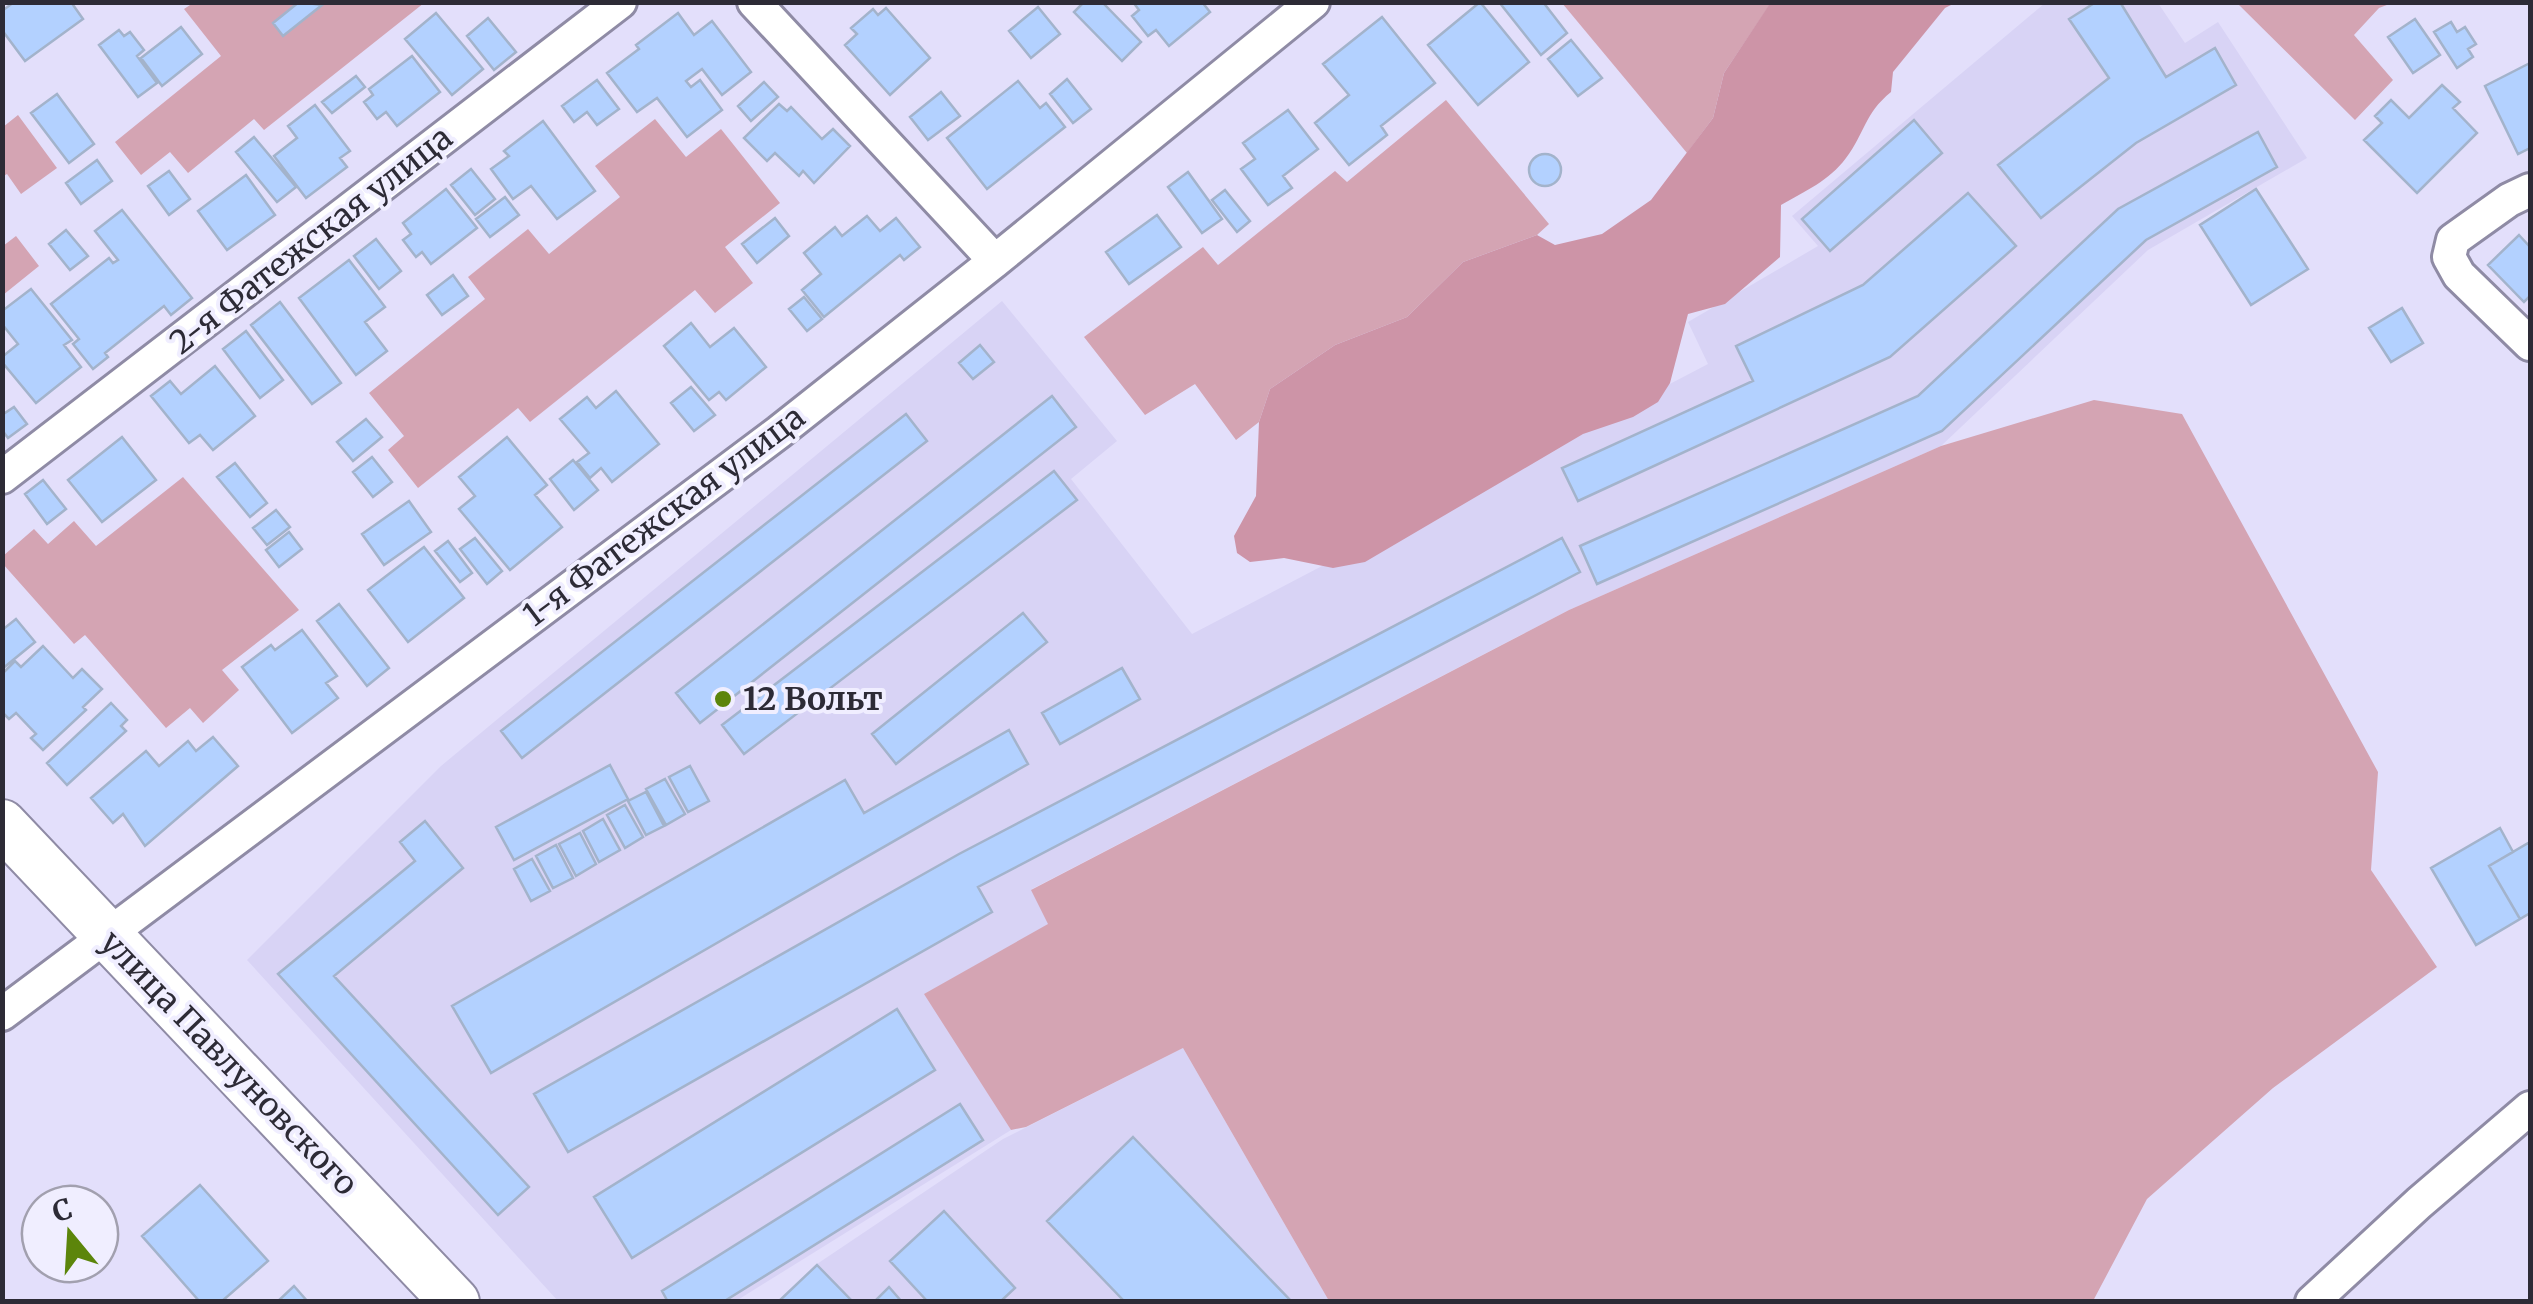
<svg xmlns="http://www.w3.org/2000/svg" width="2533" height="1304" font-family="Merriweather,serif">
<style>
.built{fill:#d8d3f5}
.green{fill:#d4a4b3}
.forest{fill:#cd94a7}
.building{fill:#b3d1ff;stroke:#a3b3cb;stroke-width:2.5}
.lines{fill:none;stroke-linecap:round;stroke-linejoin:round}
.street-casing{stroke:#8f8ba5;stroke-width:38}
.secondary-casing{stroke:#8f8ba5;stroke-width:52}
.street{stroke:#fff;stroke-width:32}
.secondary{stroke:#fff;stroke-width:48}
.poi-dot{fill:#5c850b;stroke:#f0eeff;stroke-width:4}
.labels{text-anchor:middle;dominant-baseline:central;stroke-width:8;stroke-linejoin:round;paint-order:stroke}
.street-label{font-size:32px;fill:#2d2b36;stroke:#f0eeff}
.poi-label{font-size:32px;font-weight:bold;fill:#2d2b36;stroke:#f0eeff;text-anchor:start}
</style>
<rect width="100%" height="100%" fill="#e3dffb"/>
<path class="built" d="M 2045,3 L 2158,3 L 2185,43 L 2218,22 L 2307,158 L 2148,250 L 1941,446 L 1569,610 L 1032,889 L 1049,924 L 925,994 L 1011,1130 L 736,1301 L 558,1301 L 247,960 L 441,766 L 1002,301 L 1117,441 L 1071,479 L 1192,634 L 1708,364 L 1688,322 L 1818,246 L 1792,216 Z
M 1183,1048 L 1329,1301 L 778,1302 L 817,1264 L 1003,1139 Z"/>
<path class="green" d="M 193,3 L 424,3 L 264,130 L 254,119 L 188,173 L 170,152 L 141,175 L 115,142 L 221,56 L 184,9 Z
M 1562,3 L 1771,3 L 1724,73 L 1713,118 L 1687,153 Z
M 2237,3 L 2392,3 L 2379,8 L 2354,35 L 2393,80 L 2355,120 Z
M 1446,100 L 1549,224 L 1537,235 L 1463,262 L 1407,317 L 1335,345 L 1270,389 L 1259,422 L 1236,440 L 1195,384 L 1145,415 L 1084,337 L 1203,247 L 1218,265 L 1335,171 L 1347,182 Z
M 18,115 L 57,168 L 21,194 L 7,174 L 2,177 L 3,127 Z
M 655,119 L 686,157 L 721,129 L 780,203 L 725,247 L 753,283 L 715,313 L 695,290 L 530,422 L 518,408 L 418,488 L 388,450 L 404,436 L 369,393 L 485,299 L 468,277 L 528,229 L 549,254 L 620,197 L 595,166 Z
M 16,236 L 39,266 L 3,295 L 3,246 Z
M 2094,400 L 2182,414 L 2378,772 L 2371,870 L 2437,967 L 2273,1088 L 2147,1199 L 2093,1301 L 1329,1301 L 1183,1048 L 1026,1127 L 1011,1130 L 924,994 L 1048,924 L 1031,890 L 1569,610 L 1941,446 Z
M 183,477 L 299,610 L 222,670 L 239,690 L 203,723 L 190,708 L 166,728 L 85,635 L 74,644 L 3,564 L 3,556 L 34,529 L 48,544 L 74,521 L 96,546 Z"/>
<path class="forest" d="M 1771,2 L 1955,3 L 1945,8 L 1893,72 L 1891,92 C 1864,114 1865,133 1846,158 C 1829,181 1805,191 1781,205 L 1780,257 L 1725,304 L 1688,314 L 1670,383 L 1658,402 L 1633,417 L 1583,434 L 1365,562 L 1333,568 L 1284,558 L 1250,562 L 1237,553 L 1234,536 L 1256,496 L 1259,422 L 1270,389 L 1335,345 L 1407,317 L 1463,262 L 1537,235 L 1555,245 L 1602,234 L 1651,200 L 1713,118 L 1724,73 Z"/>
<path class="building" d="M 14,2 L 71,2 L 83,19 L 25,61 L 2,30 L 2,11 Z
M 299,2 L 322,5 L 283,36 L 273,23 Z
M 1084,2 L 1102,2 L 1141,42 L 1122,61 L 1074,12 Z
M 1133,2 L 1202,2 L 1210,12 L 1169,46 L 1156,30 L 1148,36 L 1132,16 L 1139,10 Z
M 1480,2 L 1529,62 L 1478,105 L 1428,45 Z
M 1499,2 L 1543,2 L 1567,33 L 1541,55 Z
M 2096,2 L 2120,2 L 2166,77 L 2215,48 L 2236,85 L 2136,143 L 2041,218 L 1998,165 L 2109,78 L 2069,19 Z
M 1038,7 L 1060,34 L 1031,58 L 1009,31 Z
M 886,8 L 930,58 L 890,95 L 845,45 L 857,34 L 851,28 L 873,9 L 878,15 Z
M 436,13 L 483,69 L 452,95 L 405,39 Z
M 678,13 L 694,35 L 712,21 L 751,72 L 722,95 L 702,69 L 686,81 L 691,87 L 700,80 L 722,110 L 687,137 L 657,98 L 637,112 L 607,73 L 639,49 L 636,45 Z
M 1382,17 L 1435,83 L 1381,126 L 1387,135 L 1349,165 L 1315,123 L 1349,95 L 1323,64 Z
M 488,18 L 516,52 L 494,70 L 467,36 Z
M 2415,19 L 2440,55 L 2413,73 L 2388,37 Z
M 2451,22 L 2457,32 L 2465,27 L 2476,44 L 2468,49 L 2473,57 L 2457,68 L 2434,32 Z
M 181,27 L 202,54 L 162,86 L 141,58 Z
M 119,30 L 124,36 L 130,32 L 144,50 L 137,56 L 157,83 L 138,97 L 99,45 Z
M 1571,40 L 1602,78 L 1578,96 L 1548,59 Z
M 412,56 L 440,92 L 397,126 L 386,112 L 377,119 L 364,102 L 373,95 L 369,89 Z
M 2530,63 L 2530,148 L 2518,154 L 2485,86 Z
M 356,76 L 365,87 L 332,113 L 322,102 Z
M 1067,79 L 1091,109 L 1073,123 L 1050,94 Z
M 597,80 L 619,109 L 597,125 L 587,112 L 574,122 L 562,106 Z
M 1018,81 L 1040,108 L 1046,103 L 1065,127 L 987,189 L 947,138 Z
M 764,82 L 778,97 L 751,121 L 738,106 Z
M 2442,85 L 2460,102 L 2453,108 L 2477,133 L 2417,193 L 2364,140 L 2382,123 L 2375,116 L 2391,100 L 2409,118 Z
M 941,92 L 960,116 L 928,140 L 910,117 Z
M 57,94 L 94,144 L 69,163 L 31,113 Z
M 779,104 L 787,111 L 791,107 L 822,139 L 833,129 L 850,146 L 814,183 L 803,171 L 799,176 L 775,153 L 767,161 L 744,138 Z
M 315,105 L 350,151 L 340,158 L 347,167 L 306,198 L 274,156 L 297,138 L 288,126 Z
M 1288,110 L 1318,149 L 1283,176 L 1292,188 L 1268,205 L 1241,169 L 1255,159 L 1243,143 Z
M 1914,120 L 1942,153 L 1830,251 L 1802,219 Z
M 543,121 L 595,191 L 557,219 L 531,186 L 513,199 L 491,169 L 509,156 L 504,151 Z
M 2258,132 L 2277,167 L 2146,240 L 1942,431 L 1597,584 L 1580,546 L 1918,396 L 2118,209 Z
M 254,137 L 296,187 L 277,202 L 236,152 Z
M1529 170a16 16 0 1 1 32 0a16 16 0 1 1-32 0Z
M 97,160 L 112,181 L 81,204 L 66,183 Z
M 471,169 L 495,199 L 475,215 L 451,185 Z
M 169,171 L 190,199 L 169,215 L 148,186 Z
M 1188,172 L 1222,219 L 1202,233 L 1168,187 Z
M 246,175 L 275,215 L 227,250 L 198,211 Z
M 446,189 L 477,228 L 431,264 L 422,252 L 416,257 L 403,240 L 411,234 L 403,223 Z
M 2256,189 L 2308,269 L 2251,305 L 2200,225 Z
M 1225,190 L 1250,221 L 1237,232 L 1212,200 Z
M 1968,193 L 2016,246 L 1890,357 L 1578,501 L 1562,468 L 1753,381 L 1736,346 L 1863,285 Z
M 505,197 L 519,215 L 490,237 L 476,219 Z
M 122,210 L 192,298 L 171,315 L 164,306 L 105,353 L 108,357 L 93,369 L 73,344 L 79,339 L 51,304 L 109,258 L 113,263 L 118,260 L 95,231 Z
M 1157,215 L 1181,247 L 1129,284 L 1106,252 Z
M 867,216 L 880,231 L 896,218 L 920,247 L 904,260 L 900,255 L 824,317 L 802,290 L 821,274 L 804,253 L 835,227 L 842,236 Z
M 775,218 L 789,236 L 757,263 L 742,244 Z
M 66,230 L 88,256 L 70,270 L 49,244 Z
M 2519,235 L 2530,247 L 2530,296 L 2524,302 L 2488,265 Z
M 376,239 L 401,271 L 379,289 L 354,256 Z
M 349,260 L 385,307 L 365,322 L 387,351 L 356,375 L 299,298 Z
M 453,275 L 468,296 L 442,315 L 427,295 Z
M 31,289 L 72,340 L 64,345 L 81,367 L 36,403 L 2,362 L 2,357 L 18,344 L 2,324 L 2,311 Z
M 804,297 L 822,319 L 807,331 L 789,309 Z
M 280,302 L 341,383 L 312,404 L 251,325 Z
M 2402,308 L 2423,343 L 2391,362 L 2369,328 Z
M 691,323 L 710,347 L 734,328 L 766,367 L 726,400 L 719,392 L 709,400 L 664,346 Z
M 246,331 L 283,380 L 260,398 L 223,349 Z
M 980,345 L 994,362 L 973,379 L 959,363 Z
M 215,366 L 255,416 L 213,450 L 200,435 L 189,443 L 151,396 L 170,381 L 181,394 Z
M 691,387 L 715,415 L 694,431 L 671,403 Z
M 616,391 L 659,444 L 612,482 L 601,468 L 590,478 L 577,462 L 589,453 L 560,419 L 587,397 L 596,408 Z
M 1052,396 L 1076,427 L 700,723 L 676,693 Z
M 14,407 L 27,424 L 8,438 L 2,430 L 2,415 Z
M 906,414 L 927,441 L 522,758 L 501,731 Z
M 366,419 L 382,437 L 353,461 L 337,442 Z
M 122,437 L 156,480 L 102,522 L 68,480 Z
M 507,437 L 547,485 L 535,495 L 562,527 L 510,570 L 459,509 L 475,496 L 459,477 Z
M 372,457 L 392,482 L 373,497 L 353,472 Z
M 573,460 L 598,490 L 574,510 L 550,479 Z
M 235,463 L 267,503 L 250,517 L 217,477 Z
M 1054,471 L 1077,500 L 744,754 L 722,725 Z
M 43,480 L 66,509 L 47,524 L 25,494 Z
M 409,501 L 431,532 L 384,565 L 362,534 Z
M 276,510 L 290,527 L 267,545 L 253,528 Z
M 289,532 L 302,549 L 279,567 L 266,550 Z
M 475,538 L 502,571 L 487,584 L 460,549 Z
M 1562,538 L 1580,572 L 978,887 L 992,912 L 568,1152 L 534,1094 L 959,854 Z
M 448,541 L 472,573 L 460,582 L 435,551 Z
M 424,547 L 464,598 L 408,642 L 368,590 Z
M 339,604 L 389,668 L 367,686 L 317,621 Z
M 1023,613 L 1047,642 L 896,764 L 872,734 Z
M 16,619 L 35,642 L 2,669 L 2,630 Z
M 302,630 L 337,676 L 326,683 L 338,698 L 292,733 L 242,667 L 271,645 L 275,650 Z
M 43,646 L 73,678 L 82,669 L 102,689 L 83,707 L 86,710 L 43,750 L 31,738 L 36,734 L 16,713 L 9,719 L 2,712 L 2,674 L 15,661 L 21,667 Z
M 1122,668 L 1140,699 L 1060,744 L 1042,713 Z
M 111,703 L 127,720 L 121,726 L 126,731 L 67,785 L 47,763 Z
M 1009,730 L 1028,764 L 491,1073 L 452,1006 L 845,780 L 864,813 Z
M 213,737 L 238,766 L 145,846 L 123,814 L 113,823 L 91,798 L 146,751 L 159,766 L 188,741 L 196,751 Z
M 610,765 L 628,799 L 514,860 L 496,827 Z
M 690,766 L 709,801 L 688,812 L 669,777 Z
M 665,779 L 685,814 L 666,825 L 646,789 Z
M 646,792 L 664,826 L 646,835 L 628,801 Z
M 625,805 L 643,837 L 625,848 L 607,815 Z
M 603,819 L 620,850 L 599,862 L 583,831 Z
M 425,821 L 463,868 L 334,976 L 529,1187 L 498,1215 L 278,974 L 415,861 L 400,842 Z
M 2500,828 L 2513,852 L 2489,866 L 2520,919 L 2476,945 L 2431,868 Z
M 580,833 L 596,864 L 576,876 L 559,844 Z
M 2530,842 L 2530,913 L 2520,919 L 2489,866 Z
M 556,845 L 573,878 L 553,888 L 536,856 Z
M 532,859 L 550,891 L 531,901 L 514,869 Z
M 897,1009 L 935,1070 L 632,1258 L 594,1197 Z
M 960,1104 L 983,1140 L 723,1302 L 668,1302 L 662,1291 Z
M 1133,1137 L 1292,1302 L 1125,1302 L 1047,1221 Z
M 200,1185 L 268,1261 L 221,1302 L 200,1302 L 142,1236 Z
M 944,1211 L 1015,1288 L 1000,1302 L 928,1302 L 890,1261 Z
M 817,1265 L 853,1302 L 778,1302 Z
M 294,1286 L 308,1302 L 277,1302 Z
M 889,1287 L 902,1302 L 874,1302 Z"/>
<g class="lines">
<defs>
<path id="street" d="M 754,2 L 995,261
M 2530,190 L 2509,200 L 2453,240 L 2449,257 L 2459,275 L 2530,344
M 2,477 L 620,2
M 2,1014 L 779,432 L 995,261 L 1313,2
M 2312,1302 L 2419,1203 L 2530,1108"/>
<path id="secondary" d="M 2,824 L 455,1302"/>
</defs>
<use href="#street" class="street-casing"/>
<use href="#secondary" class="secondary-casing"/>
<use href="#street" class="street"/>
<use href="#secondary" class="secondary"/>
</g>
<circle class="poi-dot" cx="723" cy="699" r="10"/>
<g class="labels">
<g class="street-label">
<text transform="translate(311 240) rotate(-38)">2-я Фатежская улица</text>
<text transform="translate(664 516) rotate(-37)">1-я Фатежская улица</text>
<text transform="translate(229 1063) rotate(46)">улица Павлуновского</text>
</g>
<g class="poi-label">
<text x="743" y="699">12 Вольт</text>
</g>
</g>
<rect width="2533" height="1304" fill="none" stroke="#2d2b36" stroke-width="10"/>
<g transform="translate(70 1234) rotate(342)"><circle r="48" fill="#f0eeff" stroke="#a2a0af" stroke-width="2.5"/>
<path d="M0-8L18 38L0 25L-18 38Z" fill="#5c850b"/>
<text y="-15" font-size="28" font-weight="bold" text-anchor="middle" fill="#2d2b36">С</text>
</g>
</svg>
